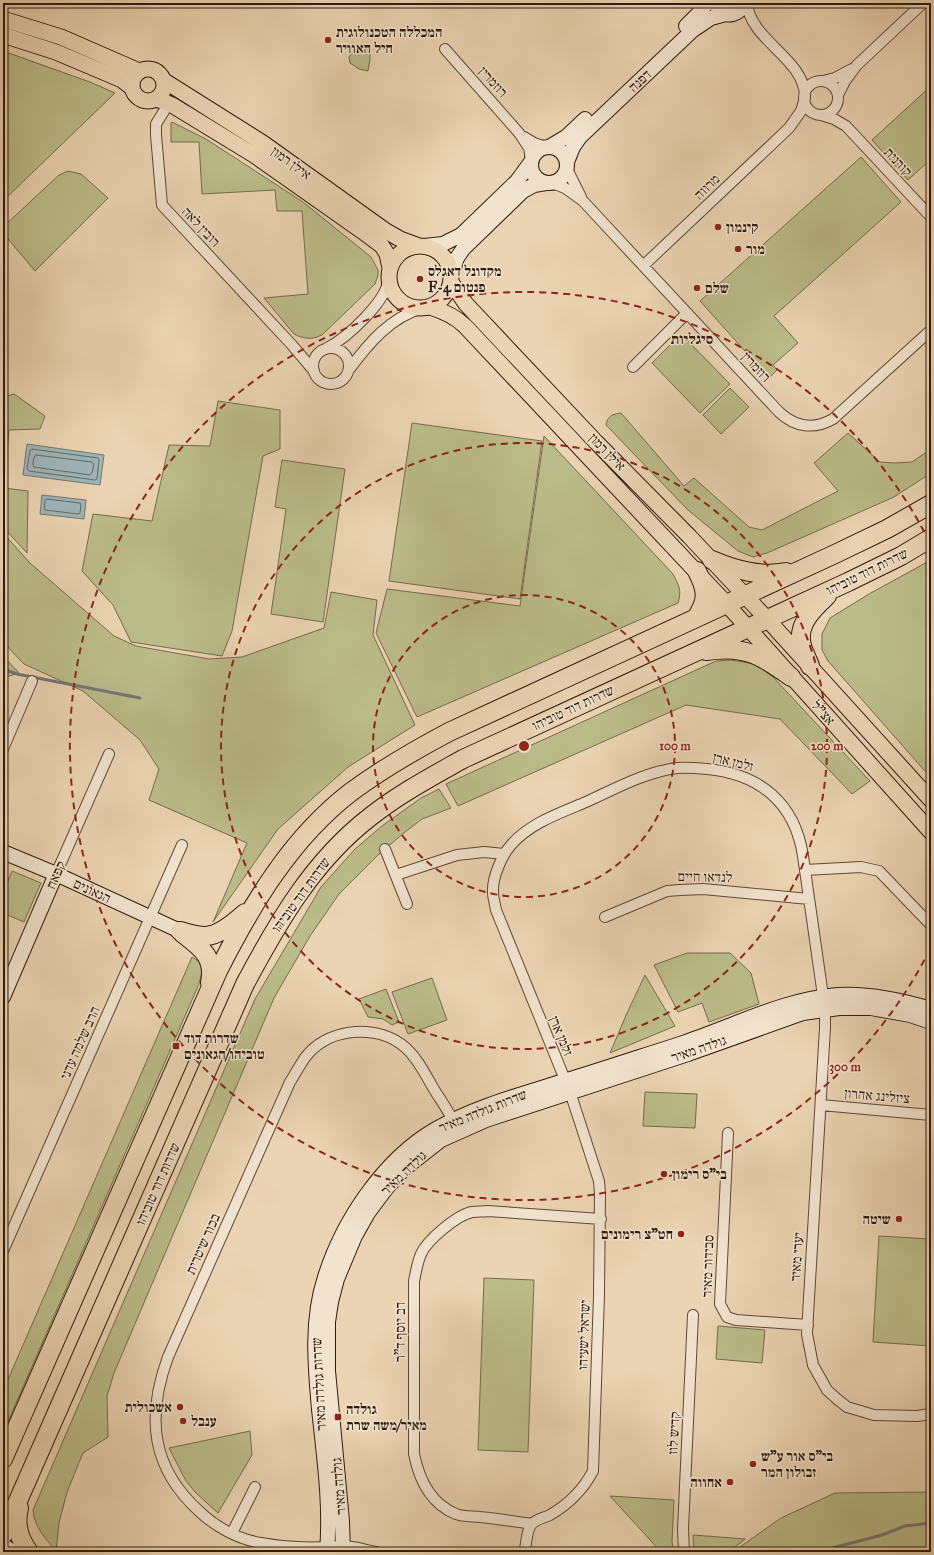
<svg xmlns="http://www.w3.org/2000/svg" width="934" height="1555" font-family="'IM FELL Great Primer','Frank Ruhl Libre',serif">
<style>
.green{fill:#bbbc8a;stroke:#756b4b}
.water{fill:#9eb5b9;stroke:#727774}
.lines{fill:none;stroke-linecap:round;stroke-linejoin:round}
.shore{stroke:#666862;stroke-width:1}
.stream{stroke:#727774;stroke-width:3}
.street-casing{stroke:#5e4836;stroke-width:12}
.secondary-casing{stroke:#2f1a0c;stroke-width:16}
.primary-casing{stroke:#2f1a0c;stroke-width:17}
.highway-casing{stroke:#2f1a0c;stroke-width:20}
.street{stroke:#f2e3ce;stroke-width:10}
.secondary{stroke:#f2e3ce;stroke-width:14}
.primary{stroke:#ebd4b3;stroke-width:15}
.highway{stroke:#ebd4b3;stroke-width:18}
.ring{fill:none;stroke:#8f2418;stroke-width:2;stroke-dasharray:7 5}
.poi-dot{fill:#8f2418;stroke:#f2e3ce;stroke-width:1.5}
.labels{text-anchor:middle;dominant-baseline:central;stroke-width:3;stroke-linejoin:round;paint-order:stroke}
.poi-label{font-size:14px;font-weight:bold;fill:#2f1a0c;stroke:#f2e3ce;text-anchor:start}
.street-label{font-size:14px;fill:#2f1a0c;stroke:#f2e3ce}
.neighbourhood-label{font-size:15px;font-weight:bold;fill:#2f1a0c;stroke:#f2e3ce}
.centre{fill:#8f2418;stroke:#f2e3ce;stroke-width:2}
.ring-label{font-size:12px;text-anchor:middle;font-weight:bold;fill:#8f2418;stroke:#f2e3ce;stroke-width:3;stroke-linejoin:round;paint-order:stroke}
</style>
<rect width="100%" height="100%" fill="#ebd4b3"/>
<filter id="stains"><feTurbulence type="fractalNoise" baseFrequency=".005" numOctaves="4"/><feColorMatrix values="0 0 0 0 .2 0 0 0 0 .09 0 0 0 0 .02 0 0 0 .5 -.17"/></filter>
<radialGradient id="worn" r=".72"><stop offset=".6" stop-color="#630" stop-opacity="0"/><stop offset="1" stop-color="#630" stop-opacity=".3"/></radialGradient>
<path class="green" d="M 364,48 L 370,51 L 370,59 L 368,71 L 359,69 L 350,63 L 349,57 L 352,53 Z
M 3,51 L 90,82 L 115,93 L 3,201 Z
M 931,86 L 931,159 L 908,180 L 872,140 Z
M 172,122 L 206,139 L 303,202 L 371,257 L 378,270 L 378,275 L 375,284 L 322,335 C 312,340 304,339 294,334 L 264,298 L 308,294 L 302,211 L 277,211 L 275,190 L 202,194 L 199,142 L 171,142 L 171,123 Z
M 861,157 L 901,202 L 774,316 L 798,343 L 773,365 L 777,370 L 769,378 L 700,301 Z
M 68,171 L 81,174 L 108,198 L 35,271 L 3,233 L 3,227 L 59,175 Z
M 681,334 L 730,384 L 700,413 L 652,363 Z
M 730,388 L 749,407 L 721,434 L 703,415 Z
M 14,394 L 45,416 L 40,429 L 9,430 L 4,488 L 28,491 L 27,553 L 3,527 L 3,397 Z
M 218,401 L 280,410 L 280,449 L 263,456 L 232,631 L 222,656 L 131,642 L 113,605 L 82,571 L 93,514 L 152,521 L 169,445 L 210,446 Z
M 621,413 L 684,486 L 694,478 L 749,527 L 762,530 L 838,491 L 814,463 L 848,433 L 880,462 L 895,463 L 912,462 L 931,449 L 931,473 L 894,497 L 767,553 L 753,557 L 738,551 L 688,510 L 606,425 C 607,416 613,414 621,413 Z
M 412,423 L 542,441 L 520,599 L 389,581 Z
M 544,436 L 673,574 C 679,586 682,590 678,603 L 417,717 L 376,633 L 387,589 L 520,606 Z
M 282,460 L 345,469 L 323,622 L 271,614 L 286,509 L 275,507 Z
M 3,533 L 30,563 L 114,636 L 136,646 L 209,659 L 242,657 L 324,628 L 331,592 L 377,600 L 373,635 L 415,725 L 348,767 L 278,829 L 213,922 L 247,843 L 149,800 L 159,769 L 140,740 L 83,691 L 24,664 L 3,642 Z
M 931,560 L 931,647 L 928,649 L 931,655 L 931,778 L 828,661 L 822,650 L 822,634 L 830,618 L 869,594 Z
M 3,656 L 19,673 L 3,678 Z
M 731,660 L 755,664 L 773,677 L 870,781 L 852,794 L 780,719 L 686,705 L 458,806 L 446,784 L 716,661 Z
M 439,789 L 451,808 L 422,819 L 405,832 L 378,855 L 339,894 L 310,936 L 274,998 L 114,1373 L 107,1396 L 108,1437 L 83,1453 L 67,1492 L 59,1523 L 56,1551 C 46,1539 34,1527 33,1510 L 255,999 L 321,887 L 355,849 L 382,826 L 421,798 Z
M 12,871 L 41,883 L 24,922 L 3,913 L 3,893 Z
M 687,953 L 730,953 L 751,973 L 759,1004 L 709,1022 L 702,1003 L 678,1012 L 654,965 Z
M 192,957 L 201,963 L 202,972 L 199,984 L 3,1433 L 3,1391 Z
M 645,975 L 675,1026 L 610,1053 L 627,1013 Z
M 432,978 L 447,1020 L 408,1034 L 392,992 Z
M 386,989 L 399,1022 L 392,1025 L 383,1019 L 368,1017 L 359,999 Z
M 645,1092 L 697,1094 L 695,1128 L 643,1126 Z
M 879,1236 L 931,1239 L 931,1346 L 873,1342 Z
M 484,1278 L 534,1280 L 528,1452 L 478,1450 Z
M 718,1326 L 765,1330 L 762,1363 L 716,1359 Z
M 250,1431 L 252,1455 L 218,1513 L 196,1493 L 186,1481 L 169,1448 Z
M 931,1492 L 931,1552 L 733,1552 L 781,1518 L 835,1493 Z
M 610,1496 L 674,1500 L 672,1542 L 674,1552 L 661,1552 Z
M 693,1535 L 745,1539 L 729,1552 L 694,1552 Z"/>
<path class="water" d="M 27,444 L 104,455 L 100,485 L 23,475 Z
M 42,495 L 86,500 L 84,519 L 40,514 Z"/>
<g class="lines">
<path class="shore" d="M 32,449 L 98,458 L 99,460 L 97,479 L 95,480 L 29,471 L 27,469 L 30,451 Z
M 36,455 L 92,462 L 94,464 L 92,473 L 90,475 L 34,467 C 32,465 33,457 36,455 Z
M 47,499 L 80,503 L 81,505 L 80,513 L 78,514 L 45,510 L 44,509 L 45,501 Z"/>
<path class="stream" d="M 3,669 L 17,674 L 140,698
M 817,1552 L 882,1535 L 905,1526 L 931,1523"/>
<defs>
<path id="street" d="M 747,3 C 750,40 803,58 805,95
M 445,49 L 519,133 L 529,148 L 531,160
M 823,81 L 835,78 L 852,69
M804 98a17 17 0 1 1 34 0a17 17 0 1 1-34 0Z
M 838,95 L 845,81 L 857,65 L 923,3
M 169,103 L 156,124 L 156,135 L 162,205 L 292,345 L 314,371
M 821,115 L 834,119 L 846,126 L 931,217
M 524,137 L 534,143 L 546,147
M 567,169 L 581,197
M 552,183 L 565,188 L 583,201 L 779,412 C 795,427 814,430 833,419 L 931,330
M 643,266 L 789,128 L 801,111 L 805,98
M 327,348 C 347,338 387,301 389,278
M313 366a18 18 0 1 1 36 0a18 18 0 1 1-36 0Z
M 633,367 L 687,313
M 348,371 C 368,344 390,317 423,308
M 3,749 L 32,681
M 385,849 L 407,904
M 805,870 L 861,867 L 879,871 L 931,925
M 56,874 L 109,754
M 396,875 L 457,855 L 484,852 L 504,854
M 605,917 L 667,891 L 680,890 L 703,889 L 809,899
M 821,1105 L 931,1115
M 728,1133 L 720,1304 L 727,1317 L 736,1320 L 808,1325
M 3,1251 L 182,845
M 532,1524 C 515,1521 497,1519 480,1517 C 473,1516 463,1517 456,1514 C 431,1504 419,1479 414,1454 L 414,1281 C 416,1272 417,1263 421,1254 C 427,1240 457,1215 472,1212 C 477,1211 483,1212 488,1211 L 601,1219
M 232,1533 L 255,1487
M 376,1552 C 365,1550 354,1546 343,1546 C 338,1546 333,1547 328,1547 C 306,1548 282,1547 261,1543 C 238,1539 216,1527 200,1512 C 151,1468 146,1417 168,1357 L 290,1082 C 296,1073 301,1062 308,1054 C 332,1027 379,1024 406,1048 C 419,1060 426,1076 435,1091 C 442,1102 450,1113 455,1125
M 524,1552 C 527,1544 526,1532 531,1525 C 535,1519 544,1518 550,1515 C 569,1504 583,1490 593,1471 L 599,1295 L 600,1193 L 599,1181 L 570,1092 L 496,910 C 495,904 493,898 493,892 C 492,878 502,855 511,845 C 530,823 560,813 586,802 C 615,789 645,772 677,768 C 687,767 697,768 707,769 C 760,774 795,803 803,856 L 825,1010 L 825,1028 L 808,1315 L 807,1334 L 813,1365 L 827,1390 L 837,1399 L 847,1407 L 874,1415 L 917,1416 L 931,1414
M 684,1552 L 683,1529 L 693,1315"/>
<path id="secondary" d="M 718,11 C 728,18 740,14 745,3
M 686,26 L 698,14 L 707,3
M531 165a18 18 0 1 1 36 0a18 18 0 1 1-36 0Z
M 549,147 L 566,137 L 585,119
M 567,162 L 573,147 L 580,137 L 693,30 L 711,18 L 726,14
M 424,246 L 443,244 L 461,235 L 517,181 L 531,162
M 451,277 L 457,258 L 463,249 L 523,191 L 534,185 L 546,183
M 3,852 L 56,874 L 180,931
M 3,997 L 56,874
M 3,1546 L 14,1552
M 327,1552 C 331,1504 324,1457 319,1409 C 315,1365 311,1319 325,1277 C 343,1220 384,1159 436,1129 C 471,1109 512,1097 551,1085 C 595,1072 639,1057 683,1043 C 734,1026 784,999 838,995 C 870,993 901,1000 931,1009
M 343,1552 L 342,1521 L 328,1371 L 328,1322 L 331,1302 L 337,1279 L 355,1236 L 368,1213 L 385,1190 L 404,1169 L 441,1140 L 486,1120 L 688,1054 L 803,1013 L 839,1008 L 871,1008 L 910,1015 L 931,1022"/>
<path id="primary" d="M 3,19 L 61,37 L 139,71
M 3,35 L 56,52 L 122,80 L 131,87
M132 85a16 16 0 1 1 32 0a16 16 0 1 1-32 0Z
M 163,80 L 263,143 L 386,231 L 400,239 L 419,246
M 157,99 L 172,105 L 254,155 L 362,231 L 382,246 L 387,254 L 390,268
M389 277a31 31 0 1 1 62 0a31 31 0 1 1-62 0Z
M 451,282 L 466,304 L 596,442 L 689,536 L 767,619 L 931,800
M 430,307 C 443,311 455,316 465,326 L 722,599 L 931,832"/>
<path id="highway" d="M 712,560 C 736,570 760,577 786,572
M 696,618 C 708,599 707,591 697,571
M 706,651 C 744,645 761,655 791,677
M 810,666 C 808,660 804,653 802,646 C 796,625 813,609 827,596
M 180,931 C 188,933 197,936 205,936 C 219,936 235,922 245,913
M 182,933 C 201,948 215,956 210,983
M 3,1459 L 218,971 C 252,904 291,838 351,792 C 382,769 415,750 449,732 L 835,554 L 887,529 L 931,504
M 19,1508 C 15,1524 19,1539 29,1552
M 3,1535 L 245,984 C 278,922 313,861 370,817 C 399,794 431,777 463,759 L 848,582 L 901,556 L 931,538"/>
</defs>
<use href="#street" class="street-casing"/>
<use href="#secondary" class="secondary-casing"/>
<use href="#primary" class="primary-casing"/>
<use href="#highway" class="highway-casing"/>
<use href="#street" class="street"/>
<use href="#secondary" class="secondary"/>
<use href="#primary" class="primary"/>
<use href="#highway" class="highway"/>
</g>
<g class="ring">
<circle cx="524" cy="746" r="151"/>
<circle cx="524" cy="746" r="303"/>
<path d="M930 949A454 454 0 1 1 930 543"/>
</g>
<g class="poi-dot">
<circle cx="328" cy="40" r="4"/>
<circle cx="718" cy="227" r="4"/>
<circle cx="738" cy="249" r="4"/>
<circle cx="420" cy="279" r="4"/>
<circle cx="697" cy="288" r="4"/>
<rect x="172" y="1042" width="8" height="8" rx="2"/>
<circle cx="664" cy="1174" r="4"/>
<circle cx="899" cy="1219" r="4"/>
<circle cx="681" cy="1234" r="4"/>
<circle cx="180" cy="1407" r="4"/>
<rect x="334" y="1413" width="8" height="8" rx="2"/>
<circle cx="183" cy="1421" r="4"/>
<circle cx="753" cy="1464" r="4"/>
<circle cx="730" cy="1482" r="4"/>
</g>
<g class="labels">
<g class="poi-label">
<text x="336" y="32">המכללה הטכנולוגית<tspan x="336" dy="16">חיל האוויר</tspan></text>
<text x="726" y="227">קינמון</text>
<text x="746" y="249">מור</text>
<text x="428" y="271">מקדונל דאגלס<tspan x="428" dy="16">F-4 פנטום</tspan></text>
<text x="705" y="288">שלם</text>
<text x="184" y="1038">שדרות דוד<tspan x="184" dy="16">טוביהו/הגאונים</tspan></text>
<text x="672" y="1174">בי"ס רימון</text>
<text x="891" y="1219" text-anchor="end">שיטה</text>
<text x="673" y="1234" text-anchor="end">חט"צ רימונים</text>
<text x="172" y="1407" text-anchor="end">אשכולית</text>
<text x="346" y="1409">גולדה<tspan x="346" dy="16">מאיר/משה שרת</tspan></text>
<text x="191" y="1421">ענבל</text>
<text x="761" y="1456">בי"ס אור ע"ש<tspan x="761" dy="16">זבולון המר</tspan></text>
<text x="722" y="1482" text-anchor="end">אחווה</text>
</g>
<g class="street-label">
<text transform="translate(640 81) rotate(-43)">דפנה</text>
<text transform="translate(493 82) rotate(48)">רוזמרין</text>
<text transform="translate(898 162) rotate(47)">קורנית</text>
<text transform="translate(291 163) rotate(36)">אילן רמון</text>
<text transform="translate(707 187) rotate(-44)">מרווה</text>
<text transform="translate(201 227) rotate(47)">רובין לאה</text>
<text transform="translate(756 367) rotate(47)">רוזמרין</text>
<text transform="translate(607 452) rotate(46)">אילן רמון</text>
<text transform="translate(867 572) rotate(-26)">שדרות דוד טוביהו</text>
<text transform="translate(573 708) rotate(-25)">שדרות דוד טוביהו</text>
<text transform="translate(823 713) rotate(48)">אצ"ל</text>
<text transform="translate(733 762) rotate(14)">זלמן ארן</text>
<text transform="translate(56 875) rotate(-66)">קפאח</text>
<text transform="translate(705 877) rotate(1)">לנדאו חיים</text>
<text transform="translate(92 891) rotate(25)">הגאונים</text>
<text transform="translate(301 895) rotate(-54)">שדרות דוד טוביהו</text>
<text transform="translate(561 1036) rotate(68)">זלמן ארן</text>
<text transform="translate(80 1043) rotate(-66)">הרב שלמה עדני</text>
<text transform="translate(699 1049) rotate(-19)">גולדה מאיר</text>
<text transform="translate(877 1096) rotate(5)">ציזלינג אהרון</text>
<text transform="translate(483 1111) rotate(-22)">שדרות גולדה מאיר</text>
<text transform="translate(404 1173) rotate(-44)">גולדה מאיר</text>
<text transform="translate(158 1184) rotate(-66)">שדרות דוד טוביהו</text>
<text transform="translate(203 1244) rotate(-66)">בכור שיטרית</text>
<text transform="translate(797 1257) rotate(-86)">יערי מאיר</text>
<text transform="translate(708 1266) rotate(-88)">סבידור מאיר</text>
<text transform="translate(400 1332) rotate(-90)">דב יוסף ד"ר</text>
<text transform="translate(584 1335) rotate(-88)">ישראל ישעיהו</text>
<text transform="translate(319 1384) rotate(-93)">שדרות גולדה מאיר</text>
<text transform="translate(674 1433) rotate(-87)">קדיש לוז</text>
<text transform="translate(339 1486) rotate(-95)">גולדה מאיר</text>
</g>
<g class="neighbourhood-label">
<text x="692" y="339">סיגליות</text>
</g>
</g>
<circle cx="524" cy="746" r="6" class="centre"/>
<g class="ring-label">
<text x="675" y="750">100 m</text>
<text x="827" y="750">200 m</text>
<text x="845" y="1071">300 m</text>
</g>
<rect width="934" height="1555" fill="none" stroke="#ebd4b3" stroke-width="16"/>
<rect x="4" y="4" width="926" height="1547" fill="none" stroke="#2f1a0c" stroke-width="2"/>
<rect x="8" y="8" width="918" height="1539" fill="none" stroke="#2f1a0c"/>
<rect width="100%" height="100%" filter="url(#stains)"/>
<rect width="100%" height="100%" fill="url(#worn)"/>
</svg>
